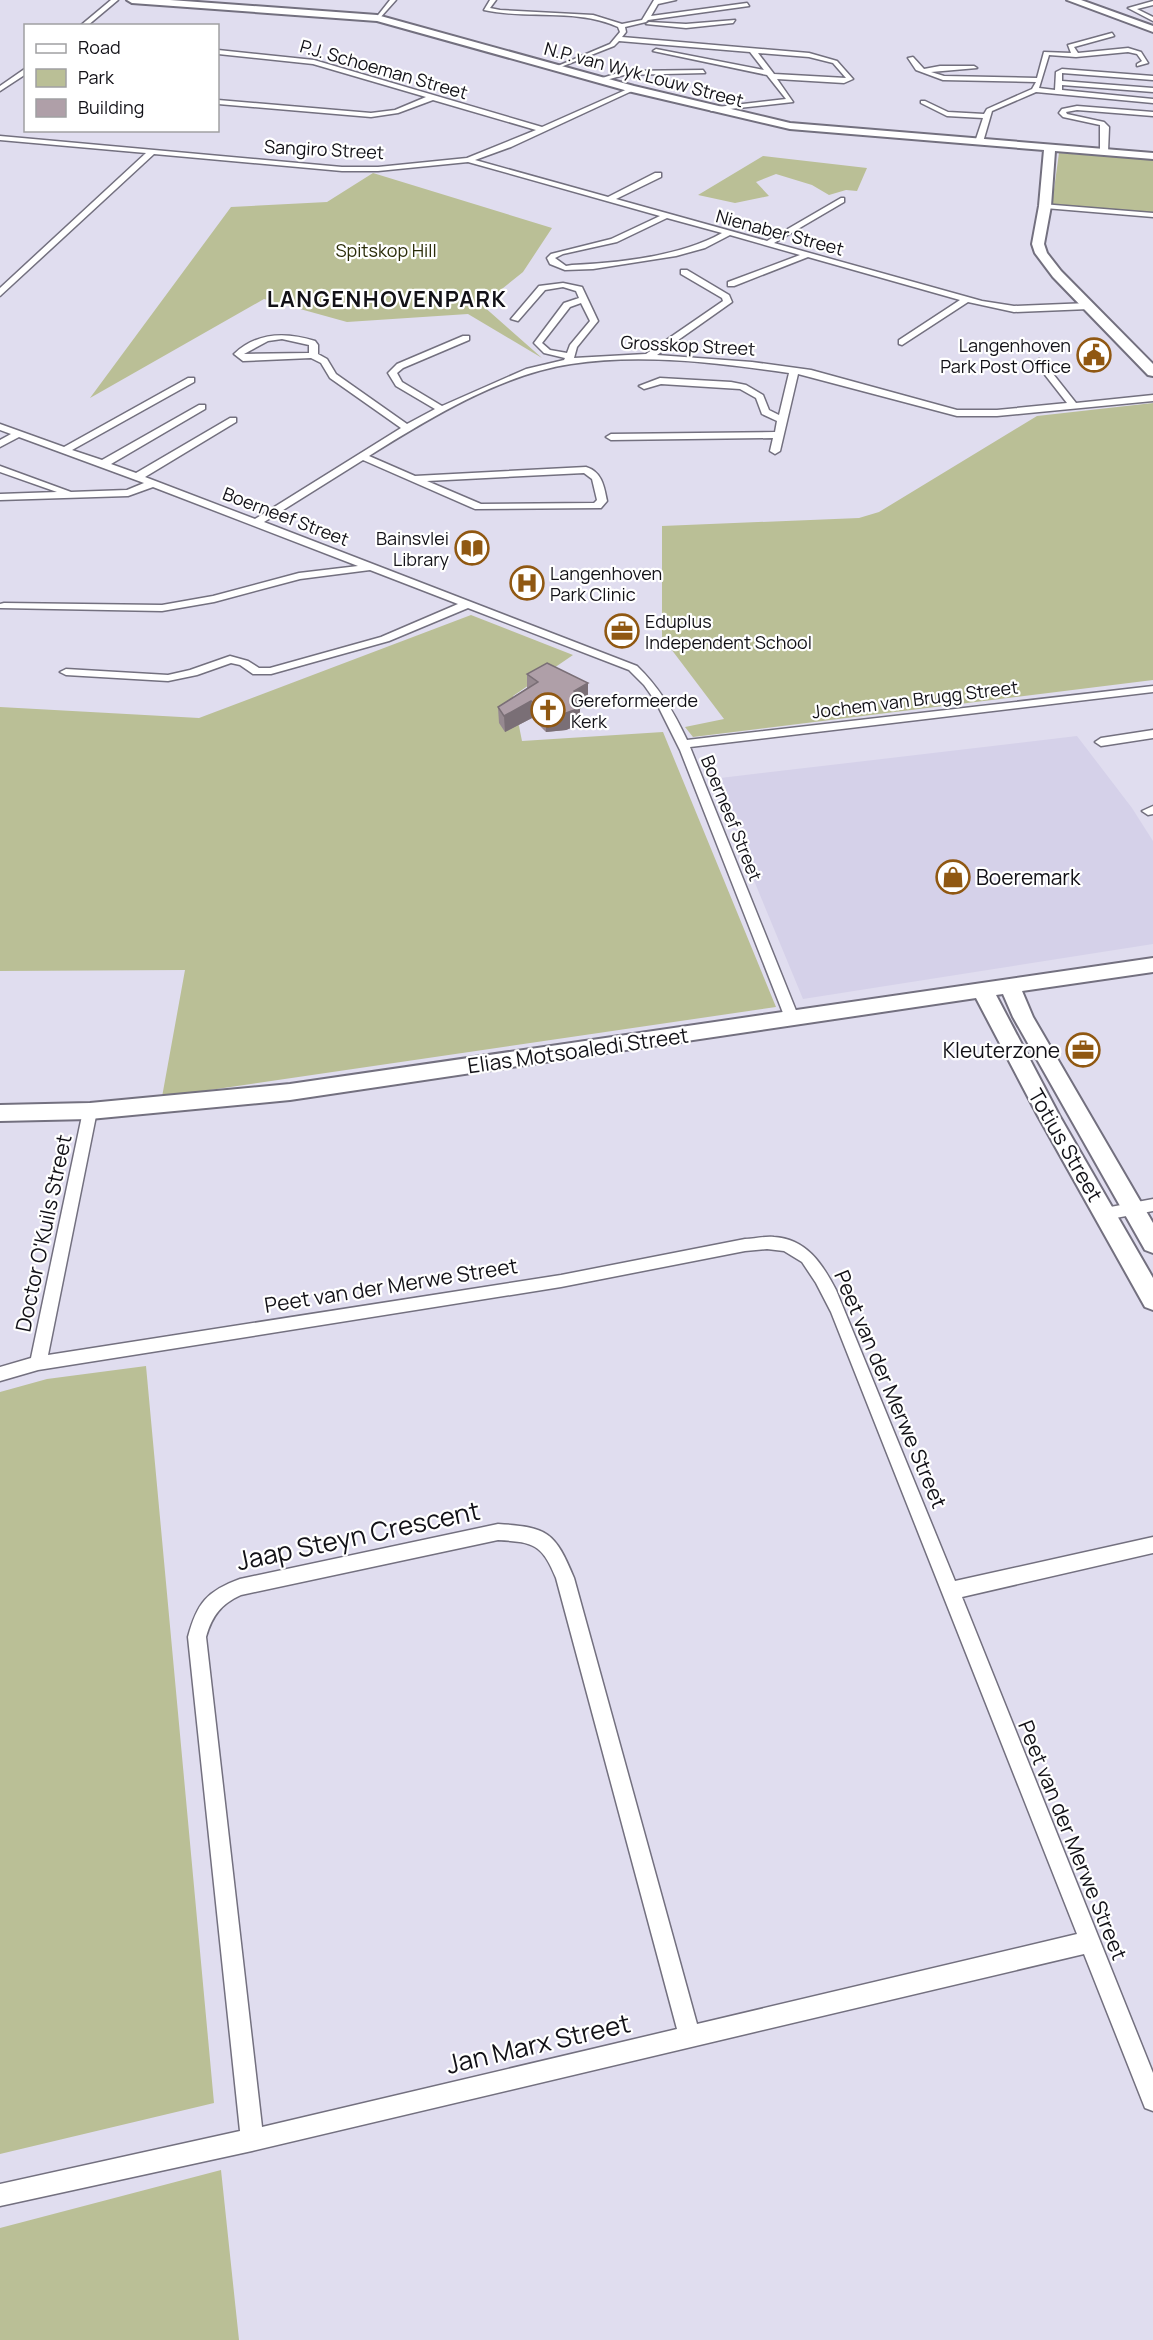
<svg xmlns="http://www.w3.org/2000/svg" width="1153" height="2340" font-family="Manrope,sans-serif">
<style>
.built{fill:#d5d1e9}
.green{fill:#babf96}
.lines{fill:none;stroke-linecap:round;stroke-linejoin:round}
.street-casing{stroke:#73707f;stroke-width:3}
.secondary-casing{stroke:#73707f;stroke-width:4}
.street{fill:#fff;fill-rule:evenodd}
.secondary{fill:#fff;fill-rule:evenodd}
.wall{fill:#968990}
.shaded-wall{fill:#7a6f76}
.building{fill:#af9fa8;stroke:#7a6f76;stroke-width:1.5}
.labels{text-anchor:middle;dominant-baseline:central;stroke-width:4.5;stroke-linejoin:round;paint-order:stroke}
.far-street-label{font-size:18px;fill:#121117;stroke:#fff}
.far-park-label{font-size:18px;fill:#2a2c09;stroke:#fff}
.far-poi-label{font-size:18px;fill:#121117;stroke:#fff;text-anchor:start}
.poi-label{font-size:21px;fill:#121117;stroke:#fff;text-anchor:start}
.street-label{font-size:21px;fill:#121117;stroke:#fff}
.far-district-label{font-size:22px;font-weight:bold;letter-spacing:1.5px;fill:#121117;stroke:#fff}
.near-street-label{font-size:26px;fill:#121117;stroke:#fff}
</style>
<rect width="100%" height="100%" fill="#e0ddef"/>
<path class="built" d="M 1077,736 L 1132,808 L 1153,841 L 1153,944 L 803,999 L 712,779 Z"/>
<path class="green" d="M 1059,153 L 1153,160 L 1153,213 L 1052,204 Z
M 763,156 L 867,168 L 857,191 L 846,190 L 829,195 L 812,185 L 776,174 L 756,182 L 769,196 L 735,203 L 698,195 Z
M 373,173 L 552,228 L 523,272 L 482,305 L 542,358 L 468,314 L 347,322 L 264,299 L 90,398 L 231,207 L 327,202 Z
M 1153,403 L 1153,680 L 693,737 L 685,727 L 724,719 L 662,637 L 662,526 L 859,518 L 879,512 L 1037,416 Z
M 471,615 L 573,655 L 513,696 L 522,741 L 663,732 L 776,1007 L 162,1097 L 185,970 L 0,971 L 0,707 L 199,718 Z
M 146,1366 L 214,2103 L 0,2154 L 0,1392 L 47,1379 Z
M 221,2170 L 239,2340 L 0,2340 L 0,2228 Z"/>
<g class="lines">
<defs>
<path id="street" d="M 111,0 L 118,0 L 87,26 L 80,26 Z
M 390,0 L 396,0 L 379,19 L 375,19 Z
M 490,0 L 496,0 L 490,8 L 500,10 L 593,15 L 622,24 L 642,20 L 654,0 L 676,0 L 658,4 L 651,16 L 747,3 L 749,6 L 648,20 L 646,22 L 625,27 L 626,32 L 622,37 L 809,53 L 837,61 L 853,79 L 844,83 L 777,79 L 793,102 L 711,111 L 709,108 L 786,99 L 767,75 L 653,51 L 656,49 L 764,70 L 750,52 L 619,41 L 614,46 L 553,70 L 553,68 L 610,44 L 620,32 L 618,27 C 577,8 528,20 484,10 ZM 758,53 L 809,57 L 833,63 L 846,78 L 774,74 Z
M 1153,1 L 1153,5 L 1137,9 L 1153,17 L 1153,21 L 1128,8 Z
M 735,20 L 733,23 L 686,28 L 646,24 L 649,22 L 686,24 Z
M 1112,33 L 1114,36 L 1074,47 L 1078,53 L 1128,48 L 1141,52 L 1148,63 L 1137,66 L 1137,64 L 1142,61 L 1137,54 L 1128,52 L 1076,57 L 1049,55 L 1039,88 L 1055,90 L 1056,72 L 1062,69 L 1153,76 L 1153,80 L 1062,73 L 1062,81 L 1153,88 L 1153,92 L 1062,85 L 1062,90 L 1153,99 L 1153,103 L 1036,92 L 992,111 L 983,142 L 979,144 L 975,142 L 983,118 L 947,116 L 921,103 L 921,101 L 925,101 L 948,112 L 984,114 L 987,109 L 1032,89 L 1036,82 L 943,80 L 916,70 L 908,58 L 913,57 L 924,69 L 940,66 L 974,66 L 977,68 L 931,72 L 944,76 L 1037,78 L 1044,52 L 1071,53 L 1068,45 Z
M 218,50 L 314,60 L 542,127 L 630,88 L 634,88 L 634,90 L 511,147 L 475,160 L 608,197 L 655,173 L 661,173 L 661,177 L 616,199 L 767,241 L 841,198 L 844,198 L 844,202 L 774,243 L 982,301 L 1014,306 L 1089,303 L 1093,306 L 1089,309 L 1014,312 L 968,302 L 902,345 L 899,344 L 899,340 L 960,300 L 808,257 L 734,286 L 728,286 L 728,282 L 800,255 L 730,235 L 705,248 L 676,256 L 593,269 L 565,270 L 550,264 L 547,258 L 551,254 L 611,239 L 660,216 L 468,162 L 378,171 L 342,171 L 154,154 L 0,296 L 0,288 L 146,153 L 0,140 L 0,136 L 342,167 L 378,167 L 467,158 L 536,130 L 433,100 L 398,113 L 371,117 L 218,104 L 218,100 L 371,113 L 395,110 L 426,97 L 313,64 L 218,54 ZM 667,218 L 722,233 C 681,256 619,263 572,265 L 566,266 L 555,258 L 563,254 L 617,242 Z
M 26,68 L 26,74 L 0,91 L 0,86 Z
M 703,70 L 705,73 L 624,75 L 599,82 L 596,80 L 624,71 Z
M 1077,106 L 1153,112 L 1153,116 L 1077,110 L 1066,112 L 1067,114 L 1104,122 L 1109,127 L 1108,152 L 1104,154 L 1100,152 L 1100,125 L 1063,117 L 1059,113 L 1062,109 Z
M 1042,204 L 1153,213 L 1153,217 L 1045,208 L 1042,208 Z
M 681,270 L 687,270 L 729,295 L 732,302 L 657,355 L 752,362 L 811,370 L 957,410 L 997,410 L 1067,403 L 1035,362 L 1039,359 L 1042,360 L 1076,403 L 1153,395 L 1153,401 L 997,416 L 957,416 L 798,374 L 780,451 L 775,454 L 770,451 L 773,438 L 611,440 L 606,437 L 611,434 L 775,432 L 777,421 L 762,414 L 756,398 L 740,389 L 661,384 L 644,389 L 639,386 L 660,378 L 731,382 L 746,385 L 763,395 L 769,410 L 779,415 L 789,373 C 718,363 642,353 571,364 C 502,374 428,419 369,456 L 415,476 L 586,467 C 602,472 604,486 607,501 L 601,508 L 475,509 L 363,460 L 264,522 L 637,666 C 659,687 674,712 687,740 L 1153,686 L 1153,692 L 690,747 L 799,1018 L 792,1023 L 785,1018 L 680,750 L 656,702 L 644,685 L 629,670 L 468,608 L 389,641 L 271,674 L 253,674 L 240,665 L 231,663 L 197,675 L 168,681 L 66,675 L 60,672 L 66,669 L 168,675 L 190,670 L 230,656 L 248,661 L 259,668 L 270,668 L 381,637 L 458,604 L 370,570 L 300,579 L 214,602 L 162,611 L 0,608 L 0,604 L 4,603 L 162,605 L 213,596 L 299,573 L 358,566 L 153,487 L 128,496 L 0,500 L 0,494 L 57,492 L 0,472 L 0,466 L 71,492 L 127,490 L 144,483 L 19,437 L 0,447 L 0,440 L 11,434 L 0,430 L 0,424 L 64,447 L 188,378 L 194,378 L 194,382 L 72,450 L 102,460 L 199,405 L 205,405 L 205,409 L 111,464 L 136,473 L 230,418 L 236,418 L 236,422 L 145,477 L 255,519 L 401,428 L 330,378 L 321,363 L 311,358 L 243,361 L 234,354 C 257,332 286,332 315,341 L 318,345 L 318,354 L 327,359 L 336,374 L 407,424 L 435,409 L 396,386 L 388,373 L 397,364 L 463,336 L 469,336 L 469,340 L 403,368 L 397,373 L 402,382 L 442,406 L 526,369 L 564,360 L 565,358 L 544,353 L 534,343 L 564,303 L 579,298 L 576,291 L 563,287 L 545,290 L 518,321 L 511,319 L 539,286 L 563,283 L 582,287 L 598,321 L 577,347 L 574,358 L 646,354 L 723,301 L 722,298 L 681,274 ZM 581,303 L 590,321 L 570,345 L 567,353 L 550,350 L 542,343 L 570,307 ZM 282,339 L 309,345 L 309,353 L 244,354 L 268,341 ZM 584,473 L 592,479 L 597,500 L 594,503 L 481,504 L 427,481 Z
M 1153,730 L 1153,738 L 1101,746 L 1095,742 L 1101,738 Z
M 1153,806 L 1153,814 L 1148,815 L 1142,811 Z
M 90,1106 L 97,1111 L 48,1355 L 561,1275 L 745,1239 C 754,1239 764,1236 774,1237 C 806,1239 822,1263 836,1290 L 955,1581 L 1153,1537 L 1153,1553 L 962,1597 L 1153,2073 L 1153,2111 L 1145,2108 L 1084,1954 L 252,2151 L 0,2206 L 0,2184 L 240,2131 L 188,1637 C 197,1603 207,1591 240,1579 L 498,1524 C 548,1527 555,1532 574,1578 L 697,2024 L 1077,1934 L 831,1312 L 816,1283 L 802,1262 L 784,1251 L 767,1249 L 745,1251 L 561,1287 L 38,1370 L 0,1381 L 0,1367 L 31,1358 L 83,1111 ZM 498,1540 C 534,1542 542,1544 556,1578 L 677,2029 L 262,2127 L 206,1637 C 212,1616 221,1604 241,1595 Z
M 1153,1199 L 1153,1211 L 1105,1220 L 1100,1218 L 1097,1214 L 1100,1210 L 1105,1208 Z"/>
<path id="secondary" d="M 127,0 L 170,0 L 377,15 L 634,86 L 790,123 L 1153,153 L 1153,159 L 1055,151 L 1051,206 L 1044,244 L 1047,253 L 1061,271 L 1153,364 L 1153,376 L 1148,375 L 1053,277 L 1035,253 L 1032,244 L 1039,206 L 1044,150 L 790,129 L 628,91 L 377,21 L 132,3 Z
M 1067,0 L 1081,0 L 1153,26 L 1153,32 Z
M 1153,958 L 1153,972 L 1022,991 L 1033,1017 L 1153,1223 L 1153,1253 L 1145,1250 L 1013,1017 L 1003,994 L 996,995 L 1059,1115 L 1153,1278 L 1153,1310 L 1145,1307 L 1038,1116 L 976,998 L 290,1100 L 90,1119 L 0,1121 L 0,1105 L 90,1103 L 290,1084 Z"/>
</defs>
<use href="#street" class="street-casing"/>
<use href="#secondary" class="secondary-casing"/>
<use href="#street" class="street"/>
<use href="#secondary" class="secondary"/>
</g>
<path class="wall" d="M 527,674 L 588,699 L 580,704 L 580,724 L 566,730 L 546,732 L 532,718 L 505,732 L 499,723 L 498,707 L 527,688 Z"/>
<path class="shaded-wall" d="M 588,683 L 588,699 L 580,704 L 580,724 L 566,730 L 546,732 L 546,716 L 574,691 Z
M 531,701 L 532,718 L 505,732 L 504,716 Z"/>
<path class="building" d="M 547,663 L 588,683 L 574,691 L 580,696 L 572,698 L 580,708 L 566,713 L 546,716 L 531,701 L 504,716 L 498,707 L 538,682 L 527,674 Z"/>
<defs>
<symbol id="civic-ring" viewBox="-11 -11 22 22"><circle r="9.5" fill="#fff" stroke="#905812" stroke-width="1.5"/><path d="M-.6-6.5H3V-4.5H.6V-3L4-1V1h2V6H-6V1h2V-1L-.6-3ZM-1.2 2.5V6h2.4V2.5Z" fill="#905812"/></symbol>
<symbol id="library-ring" viewBox="-11 -11 22 22"><circle r="9.5" fill="#fff" stroke="#905812" stroke-width="1.5"/><path d="M-6-4Q-3-5.5-.7-3.5V5Q-3 3-6 4ZM6-4Q3-5.5 .7-3.5V5Q3 3 6 4Z" fill="#905812"/></symbol>
<symbol id="hospital-ring" viewBox="-11 -11 22 22"><circle r="9.5" fill="#fff" stroke="#905812" stroke-width="1.5"/><path d="M-5-5h3v3.5h4V-5h3V5h-3V1.5h-4V5h-3Z" fill="#905812"/></symbol>
<symbol id="office-ring" viewBox="-11 -11 22 22"><circle r="9.5" fill="#fff" stroke="#905812" stroke-width="1.5"/><path d="M-6-3h4V-5.5h4V-3h4V5H-6ZM-1-4.5V-3h2v-1.5ZM-6 0V1H6V0Z" fill="#905812"/></symbol>
<symbol id="church-ring" viewBox="-11 -11 22 22"><circle r="9.5" fill="#fff" stroke="#905812" stroke-width="1.5"/><path d="M-1.2-6h2.4v3.5h3.3v2.4h-3.3V6h-2.4V-.1h-3.3v-2.4h3.3Z" fill="#905812"/></symbol>
<symbol id="shop-ring" viewBox="-11 -11 22 22"><circle r="9.5" fill="#fff" stroke="#905812" stroke-width="1.5"/><path d="M-5-2.5h2.3a2.7 3.5 0 0 1 5.4 0H5L5.5 6h-11ZM-1.5-2.5h3a1.5 2.3 0 0 0-3 0Z" fill="#905812"/></symbol>
</defs>
<g fill-rule="evenodd">
<use href="#civic-ring" x="1075" y="336" width="38" height="38"/>
<use href="#library-ring" x="453" y="529" width="38" height="38"/>
<use href="#hospital-ring" x="508" y="564" width="38" height="38"/>
<use href="#office-ring" x="603" y="612" width="38" height="38"/>
<use href="#church-ring" x="529" y="691" width="38" height="38"/>
<use href="#shop-ring" x="934" y="858" width="38" height="38"/>
<use href="#office-ring" x="1064" y="1031" width="38" height="38"/>
</g>
<g class="labels">
<g class="far-street-label">
<text transform="translate(384 69) rotate(16)">P.J. Schoeman Street</text>
<text transform="translate(644 74) rotate(15)">N.P. van Wyk Louw Street</text>
<text transform="translate(324 149) rotate(3)">Sangiro Street</text>
<text transform="translate(780 232) rotate(15)">Nienaber Street</text>
<text transform="translate(688 345) rotate(3)">Grosskop Street</text>
<text transform="translate(286 516) rotate(21)">Boerneef Street</text>
<text transform="translate(915 699) rotate(-7)">Jochem van Brugg Street</text>
<text transform="translate(732 818) rotate(68)">Boerneef Street</text>
</g>
<g class="far-park-label">
<text x="386" y="250">Spitskop Hill</text>
</g>
<g class="far-poi-label">
<text x="1071" y="345" text-anchor="end">Langenhoven<tspan x="1071" dy="21">Park Post Office</tspan></text>
<text x="449" y="538" text-anchor="end">Bainsvlei<tspan x="449" dy="21">Library</tspan></text>
<text x="550" y="573">Langenhoven<tspan x="550" dy="21">Park Clinic</tspan></text>
<text x="645" y="621">Eduplus<tspan x="645" dy="21">Independent School</tspan></text>
<text x="571" y="700">Gereformeerde<tspan x="571" dy="21">Kerk</tspan></text>
</g>
<g class="poi-label">
<text x="976" y="877">Boeremark</text>
<text x="1060" y="1050" text-anchor="end">Kleuterzone</text>
</g>
<g class="street-label">
<text transform="translate(578 1050) rotate(-8)">Elias Motsoaledi Street</text>
<text transform="translate(1066 1145) rotate(60)">Totius Street</text>
<text transform="translate(43 1233) rotate(-78)">Doctor O'Kuils Street</text>
<text transform="translate(391 1285) rotate(-9)">Peet van der Merwe Street</text>
<text transform="translate(891 1389) rotate(67)">Peet van der Merwe Street</text>
<text transform="translate(1073 1840) rotate(68)">Peet van der Merwe Street</text>
</g>
<g class="far-district-label">
<text x="387" y="299">LANGENHOVENPARK</text>
</g>
<g class="near-street-label">
<text transform="translate(358 1535) rotate(-12)">Jaap Steyn Crescent</text>
<text transform="translate(538 2043) rotate(-13)">Jan Marx Street</text>
</g>
</g>
<rect x="24" y="24" width="195" height="108" fill="#ffffff" stroke="#a0a0a2" stroke-width="1.5"/>
<rect x="36" y="44" width="30" height="9" fill="#ffffff" stroke="#a0a0a2" stroke-width="1.5"/>
<text x="78" y="54" font-size="18" fill="#121117">Road</text>
<rect x="36" y="69" width="30" height="18" fill="#babf96" stroke="#a0a0a2" stroke-width="1.5"/>
<text x="78" y="84" font-size="18" fill="#121117">Park</text>
<rect x="36" y="99" width="30" height="18" fill="#af9fa8" stroke="#a0a0a2" stroke-width="1.5"/>
<text x="78" y="114" font-size="18" fill="#121117">Building</text>
</svg>
